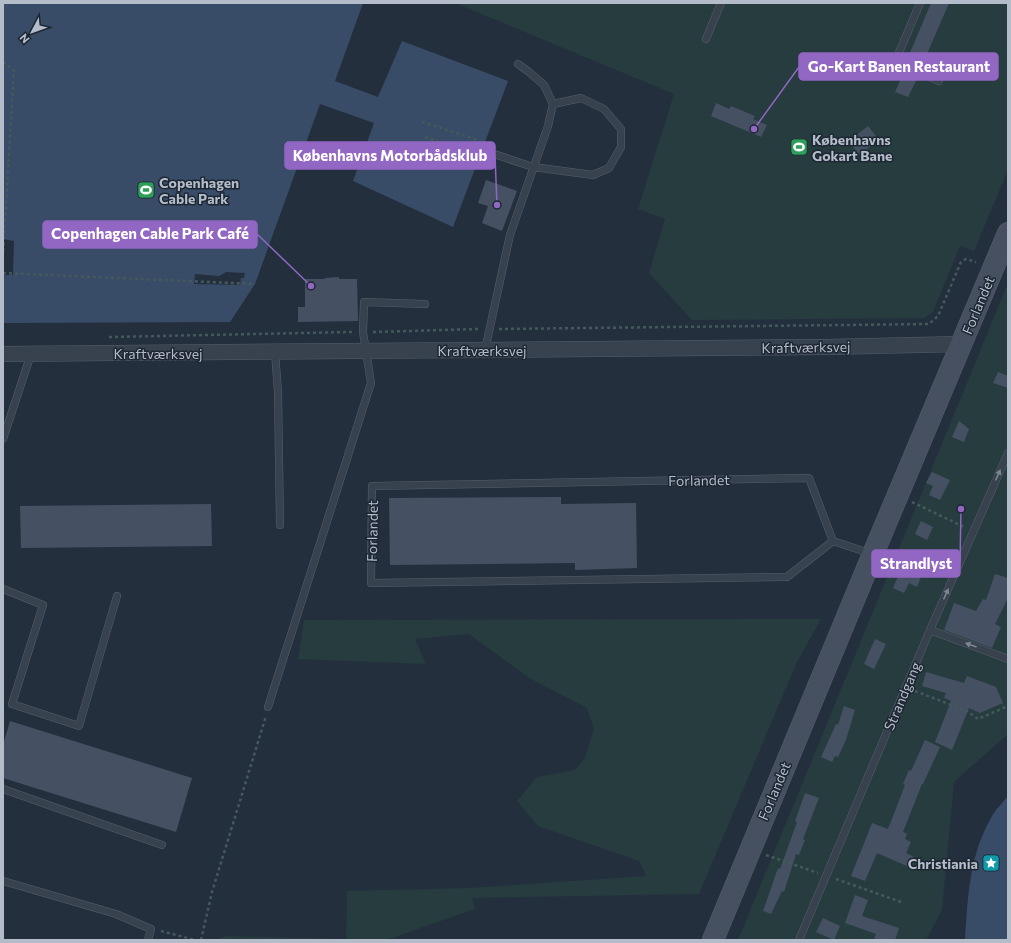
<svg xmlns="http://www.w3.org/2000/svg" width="1011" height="943" font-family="Commissioner,sans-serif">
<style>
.green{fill:#263c3f}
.water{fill:#394c67}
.pier{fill:#242f3e}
.building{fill:#455162}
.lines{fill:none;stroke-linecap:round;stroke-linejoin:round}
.lane-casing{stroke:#565f6c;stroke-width:8}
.street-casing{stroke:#565f6c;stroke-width:16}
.secondary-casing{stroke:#565f6c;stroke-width:22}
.path{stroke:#44595c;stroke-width:2.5;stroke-dasharray:3 3;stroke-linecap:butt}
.lane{stroke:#38414e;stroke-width:7}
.street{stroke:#38414e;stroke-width:15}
.secondary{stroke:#465061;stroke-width:21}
.oneway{fill:#7c8592}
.labels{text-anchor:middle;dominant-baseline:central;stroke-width:3;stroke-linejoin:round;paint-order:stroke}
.poi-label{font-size:14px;font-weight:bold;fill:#b4bcc9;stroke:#1d2633;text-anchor:start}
.street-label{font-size:14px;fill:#b4bcc9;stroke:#1d2633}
.leader{fill:none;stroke:#9266c3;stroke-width:1.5}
.callout-dot{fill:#9266c3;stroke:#1d2633;stroke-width:1.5}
.callout{fill:#9266c3;stroke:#9266c3;stroke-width:1.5}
.callout-label{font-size:15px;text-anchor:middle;font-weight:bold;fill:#fff}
</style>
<rect width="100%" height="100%" fill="#242f3e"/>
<path class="green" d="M 455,3 L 1008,3 L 1008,170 L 974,251 L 960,246 L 933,312 L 924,318 L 692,320 L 649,273 L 665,219 L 638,209 L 674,94 Z
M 1008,283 L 1008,734 L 954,782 L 942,910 L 926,940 L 738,940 Z
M 821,619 L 797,662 L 699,894 L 472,898 L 475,909 L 386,940 L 216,940 L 225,936 L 346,939 L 347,891 L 471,888 L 646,876 L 639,861 L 538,826 L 517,801 L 537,777 L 575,770 L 585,758 L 594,729 L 587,708 L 529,678 L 469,634 L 415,639 L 426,664 L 298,659 L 304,620 Z"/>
<path class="water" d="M 3,3 L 363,3 L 335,81 L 378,97 L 402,41 L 508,81 L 453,227 L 353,181 L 374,123 L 320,104 L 255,284 L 230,322 L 3,323 Z
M 1008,796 L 1008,940 L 965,940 C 968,896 969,857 991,818 C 995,810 1002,803 1008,796 Z"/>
<path class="pier" d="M 3,239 L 14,241 L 13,275 L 4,275 L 3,281 Z
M 226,272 L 245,273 L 244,278 L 241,278 L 240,285 L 194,284 L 195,274 L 219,276 Z"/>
<path class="building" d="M 931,3 L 949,3 L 921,68 L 909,62 L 911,56 L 909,55 Z
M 904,72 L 918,77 L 908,97 L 895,92 Z
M 716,103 L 729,109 L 731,106 L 755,116 L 753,119 L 767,125 L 761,137 L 711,116 Z
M 868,126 L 879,140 L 859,155 L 849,141 Z
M 486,180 L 517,191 L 502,231 L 482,223 L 488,206 L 478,203 Z
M 339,277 L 339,279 L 357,279 L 358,321 L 298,322 L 298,307 L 305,307 L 305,279 L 325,279 L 325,278 Z
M 998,372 L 1008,376 L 1008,388 L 993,383 Z
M 959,421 L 969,429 L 964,442 L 952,437 Z
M 932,472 L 950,480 L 940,500 L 929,495 L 933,486 L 926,483 Z
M 561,497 L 561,504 L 636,503 L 637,568 L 575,570 L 575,563 L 390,565 L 389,498 Z
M 211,504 L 212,546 L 21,548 L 20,506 Z
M 921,521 L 933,527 L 927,540 L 915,534 Z
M 903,564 L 923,572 L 917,587 L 909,583 L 904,593 L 893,588 Z
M 995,574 L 1008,578 L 1008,598 L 995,624 L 1001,627 L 992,648 L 944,630 L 954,603 L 976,611 L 983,599 L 986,600 Z
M 875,639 L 886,644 L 874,669 L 864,664 Z
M 926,672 L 964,683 L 967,676 L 996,687 L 1003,703 L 980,713 L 969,708 L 952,750 L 935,742 L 951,701 L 944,698 L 946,693 L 922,686 Z
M 844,706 L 855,710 L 846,740 L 838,757 L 835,756 L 832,762 L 821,757 L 836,724 L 838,725 Z
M 10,721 L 192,778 L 176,832 L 3,778 L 3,745 Z
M 925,740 L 940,747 L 923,784 L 922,784 L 903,832 L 907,834 L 905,839 L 911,842 L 906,853 L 914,857 L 909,867 L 877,853 L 865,881 L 851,876 L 872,823 L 888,829 L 905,785 L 903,784 L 909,770 L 911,771 Z
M 805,793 L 819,798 L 803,839 L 805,840 L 799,855 L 796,854 L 784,892 L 782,891 L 771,914 L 763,911 L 778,868 L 780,869 L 797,822 L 795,821 Z
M 855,895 L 868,900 L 862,916 L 899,928 L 895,940 L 874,940 L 876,934 L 845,923 Z
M 823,918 L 840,926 L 834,940 L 816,932 Z"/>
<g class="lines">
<defs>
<path id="lane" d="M 920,3 L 895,62 L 939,81
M 706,39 L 721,3
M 482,150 L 533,167 L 593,175 L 609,168 L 621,147 L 621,129 L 604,109 L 581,98 L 553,104
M 485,350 L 510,235 L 548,126 L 553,104 L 544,85 L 529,72 L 518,64
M 275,352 L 278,392 L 280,525
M 3,439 L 31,354
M 833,541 L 787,577 L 371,583 L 372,486 L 809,478 L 833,541 L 872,554
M 3,589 L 43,605 L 12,704 L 79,726 L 117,596
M 930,630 L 1008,659
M 268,707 L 371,383 L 363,332 L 364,302 L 425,304
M 3,789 L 162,845
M 3,881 L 116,914 L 151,929 L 148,940
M 799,940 L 930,630 L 1008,453"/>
<path id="street" d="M 3,354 L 827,347 L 961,344"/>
<path id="secondary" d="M 713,940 L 873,554 L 1008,233"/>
</defs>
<use href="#lane" class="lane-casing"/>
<use href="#street" class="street-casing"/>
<use href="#secondary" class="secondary-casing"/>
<path class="path" d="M 3,62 L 14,71 L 3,253
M 422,122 L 478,140
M 425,137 L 473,154
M 3,273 L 255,284
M 499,329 L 929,324 L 938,316 L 961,262 L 966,259 L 976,262
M 373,332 L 478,329
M 109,337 L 352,332
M 912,502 L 964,527
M 915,691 L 967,711 L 978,719 L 1008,706
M 766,855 L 818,873
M 836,879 L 904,903
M 161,931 L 195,940
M 201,940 L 212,892 L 266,716"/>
<use href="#lane" class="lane"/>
<use href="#street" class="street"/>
<use href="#secondary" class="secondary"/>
</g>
<defs><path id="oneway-solid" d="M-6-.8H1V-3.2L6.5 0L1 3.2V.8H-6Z"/></defs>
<g class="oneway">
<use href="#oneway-solid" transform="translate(998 475) rotate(-66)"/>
<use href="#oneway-solid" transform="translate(946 594) rotate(-66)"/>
<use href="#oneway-solid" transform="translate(971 645) rotate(-160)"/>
</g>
<defs>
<symbol id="stadium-square" viewBox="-11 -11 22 22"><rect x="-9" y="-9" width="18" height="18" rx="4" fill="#2e9e5b" stroke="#1d2633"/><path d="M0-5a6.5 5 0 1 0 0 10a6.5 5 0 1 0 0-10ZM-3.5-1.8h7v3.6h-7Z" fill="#fff"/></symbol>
<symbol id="sight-square" viewBox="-11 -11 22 22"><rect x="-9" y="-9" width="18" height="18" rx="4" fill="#0f9aa8" stroke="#1d2633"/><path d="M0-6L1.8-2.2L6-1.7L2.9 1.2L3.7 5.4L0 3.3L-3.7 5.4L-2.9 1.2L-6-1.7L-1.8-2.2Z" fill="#fff"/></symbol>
</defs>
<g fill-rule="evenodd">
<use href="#stadium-square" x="789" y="137" width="20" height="20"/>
<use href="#stadium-square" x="136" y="180" width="20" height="20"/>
<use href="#sight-square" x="981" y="853" width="20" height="20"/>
</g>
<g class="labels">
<g class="poi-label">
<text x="812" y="139">Københavns<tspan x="812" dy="16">Gokart Bane</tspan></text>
<text x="159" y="182">Copenhagen<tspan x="159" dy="16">Cable Park</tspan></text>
<text x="978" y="863" text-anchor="end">Christiania</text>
</g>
<g class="street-label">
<text transform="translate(978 305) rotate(-67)">Forlandet</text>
<text transform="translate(806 347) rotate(-1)">Kraftværksvej</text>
<text x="482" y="350">Kraftværksvej</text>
<text x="158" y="353">Kraftværksvej</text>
<text transform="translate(699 480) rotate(-1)">Forlandet</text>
<text transform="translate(372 531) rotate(-89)">Forlandet</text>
<text transform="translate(902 696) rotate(-67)">Strandgang</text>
<text transform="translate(774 791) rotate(-67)">Forlandet</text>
</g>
</g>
<path class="leader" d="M754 129L799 67M497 205L495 156M311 286L257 234M961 509L960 564"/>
<g class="callout-dot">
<circle cx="754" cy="129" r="4"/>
<circle cx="497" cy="205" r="4"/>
<circle cx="311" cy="286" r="4"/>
<circle cx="961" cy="509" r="4"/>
</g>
<g class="callout">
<rect x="799" y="53" width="199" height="27" rx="4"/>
<rect x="285" y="142" width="210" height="27" rx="4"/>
<rect x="43" y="221" width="214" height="27" rx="4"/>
<rect x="872" y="550" width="88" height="27" rx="4"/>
</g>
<g class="callout-label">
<text x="899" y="72">Go-Kart Banen Restaurant</text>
<text x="390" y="161">Københavns Motorbådsklub</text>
<text x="150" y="239">Copenhagen Cable Park Café</text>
<text x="916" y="569">Strandlyst</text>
</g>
<rect width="1011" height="943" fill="none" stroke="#b4bcc9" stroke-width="8"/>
<g transform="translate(32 32) rotate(229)" stroke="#1d2633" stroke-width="3" paint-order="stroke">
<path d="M0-3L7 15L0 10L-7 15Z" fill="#b4bcc9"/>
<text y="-6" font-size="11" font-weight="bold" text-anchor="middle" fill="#b4bcc9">N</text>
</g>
</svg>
